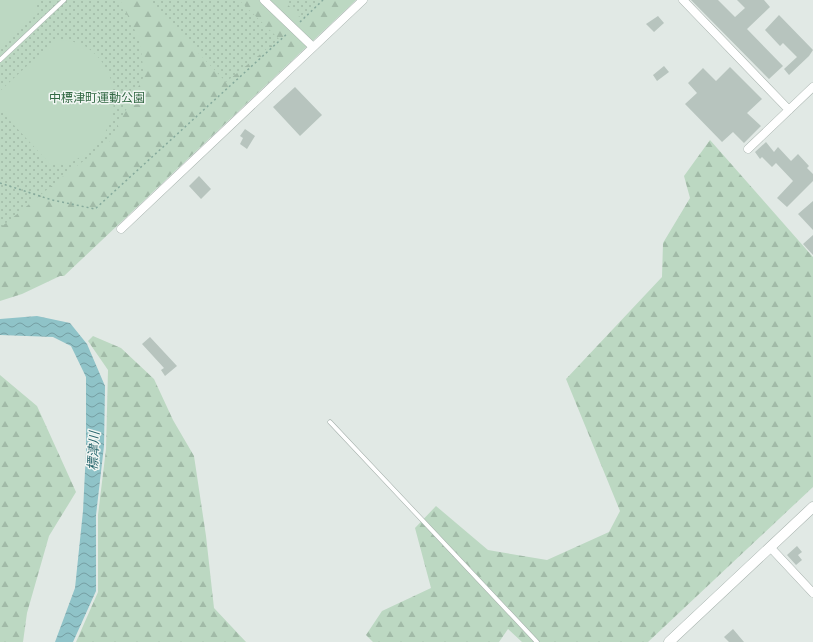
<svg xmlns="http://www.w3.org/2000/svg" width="813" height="642" font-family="Inter,'Noto Sans JP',sans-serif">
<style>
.grass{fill:url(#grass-dots)}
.forest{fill:url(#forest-firs)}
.pitch{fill:#bcd8c2}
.water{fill:url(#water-waves)}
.building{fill:#b7c4be}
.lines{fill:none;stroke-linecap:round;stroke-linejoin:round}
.service-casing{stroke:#a5b0ab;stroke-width:5}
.minor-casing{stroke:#a5b0ab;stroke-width:9}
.tertiary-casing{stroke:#a5b0ab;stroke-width:11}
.path{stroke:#85a99b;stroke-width:1.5;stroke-dasharray:2 3;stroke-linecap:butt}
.service{stroke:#fff;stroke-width:4}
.minor{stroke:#fff;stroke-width:8}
.tertiary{stroke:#fff;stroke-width:10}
.labels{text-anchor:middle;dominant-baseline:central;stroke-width:3;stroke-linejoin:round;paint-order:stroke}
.park-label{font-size:12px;fill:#336944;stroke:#f1f6f3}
.water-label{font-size:13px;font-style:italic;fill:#26656c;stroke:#f1f6f3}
</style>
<defs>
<pattern id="grass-dots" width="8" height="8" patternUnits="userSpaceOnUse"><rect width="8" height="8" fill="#bcd8c2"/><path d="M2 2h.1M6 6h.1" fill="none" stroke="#a1baa7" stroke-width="1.8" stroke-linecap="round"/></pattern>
<pattern id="forest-firs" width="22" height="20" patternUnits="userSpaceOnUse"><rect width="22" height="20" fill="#bcd8c2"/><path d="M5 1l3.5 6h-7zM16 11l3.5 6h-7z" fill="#a1baa7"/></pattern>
<pattern id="water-waves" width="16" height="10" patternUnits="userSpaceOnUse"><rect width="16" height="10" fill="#8fc3c8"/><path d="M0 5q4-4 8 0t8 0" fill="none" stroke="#759fa3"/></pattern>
</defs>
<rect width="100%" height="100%" fill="#e1e9e5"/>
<path class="grass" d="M 0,0 L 342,0 L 0,255 Z"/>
<path class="forest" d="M 120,0 L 148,0 L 226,82 L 279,39 L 239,0 L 283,0 L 302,19 L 323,0 L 356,0 L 64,276 L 60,276 L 22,294 L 0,301 L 0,228 L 66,174 L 109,142 L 144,76 L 140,41 Z
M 710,140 L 813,257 L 813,487 L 648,642 L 522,642 L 508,629 L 499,642 L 373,642 L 366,635 L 382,611 L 431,588 L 415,528 L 436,506 L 488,550 L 547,560 L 609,532 L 620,511 L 566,379 L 662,277 L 663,243 L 690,198 L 684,176 Z
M 93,336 L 121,348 L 154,379 L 173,420 L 194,456 L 206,536 L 214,608 L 246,642 L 76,642 L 98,592 L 98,515 L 106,449 L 108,370 L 88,341 Z
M 0,375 L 37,406 L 76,492 L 49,536 L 27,613 L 23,642 L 0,642 Z"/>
<path class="pitch" d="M 0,0 L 35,0 L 38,13 L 0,49 Z
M 56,39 C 64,41 75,41 83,45 C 125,69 124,131 82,156 C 78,158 74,162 69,163 C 64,165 57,165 51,165 L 0,110 L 0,91 Z"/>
<path class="water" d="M 37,316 L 70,323 L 87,344 L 105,386 L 104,446 L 96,515 L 96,591 L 73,642 L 55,642 L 75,588 L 83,511 L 86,451 L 86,377 L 71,346 L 53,337 L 0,335 L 0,319 Z"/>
<path class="building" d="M 691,0 L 718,0 L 735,17 L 745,8 L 737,0 L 764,0 L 770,7 L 747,29 L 783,66 L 769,79 Z
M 779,15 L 813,50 L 809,56 L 789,75 L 784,69 L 797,57 L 783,43 L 780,46 L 765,30 Z
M 658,16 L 664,23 L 654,32 L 646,24 Z
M 664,66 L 669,72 L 657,81 L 653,75 Z
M 730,67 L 762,99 L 747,113 L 761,126 L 744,143 L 733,132 L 722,142 L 685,104 L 697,93 L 688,83 L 703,68 L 716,81 Z
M 295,87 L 322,115 L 300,136 L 273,107 Z
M 245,129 L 255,136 L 247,149 L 240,144 L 243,138 L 240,136 Z
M 766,142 L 774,152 L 778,147 L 791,161 L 798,154 L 809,166 L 807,168 L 813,174 L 813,181 L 787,207 L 777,198 L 793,181 L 776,163 L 772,167 L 762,157 L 760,159 L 755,152 Z
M 199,176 L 211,189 L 201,199 L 189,186 Z
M 813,201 L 813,230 L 798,214 Z
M 813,235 L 813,255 L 803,244 Z
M 150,337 L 177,366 L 165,376 L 161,370 L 164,368 L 142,344 Z
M 797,546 L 802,552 L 798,555 L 802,560 L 796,565 L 787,555 Z
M 733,629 L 744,642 L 729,642 L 724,637 Z"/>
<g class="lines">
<defs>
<path id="service" d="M 0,60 L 64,0
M 330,422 L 537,642"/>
<path id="minor" d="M 264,0 L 313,47
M 683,0 L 789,110
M 748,149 L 813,87
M 121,229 L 363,0
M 770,547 L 813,593"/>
<path id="tertiary" d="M 669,642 L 813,507"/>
</defs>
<use href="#service" class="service-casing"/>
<use href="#minor" class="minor-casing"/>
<use href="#tertiary" class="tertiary-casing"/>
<path class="path" d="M 300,22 L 323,0
M 0,183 L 52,200 L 95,209 L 288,33"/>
<use href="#service" class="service"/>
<use href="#minor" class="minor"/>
<use href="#tertiary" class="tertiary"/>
</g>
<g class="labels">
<g class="park-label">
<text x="97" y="97">中標津町運動公園</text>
</g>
<g class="water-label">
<text transform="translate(93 451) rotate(-87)">標津川</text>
</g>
</g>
</svg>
